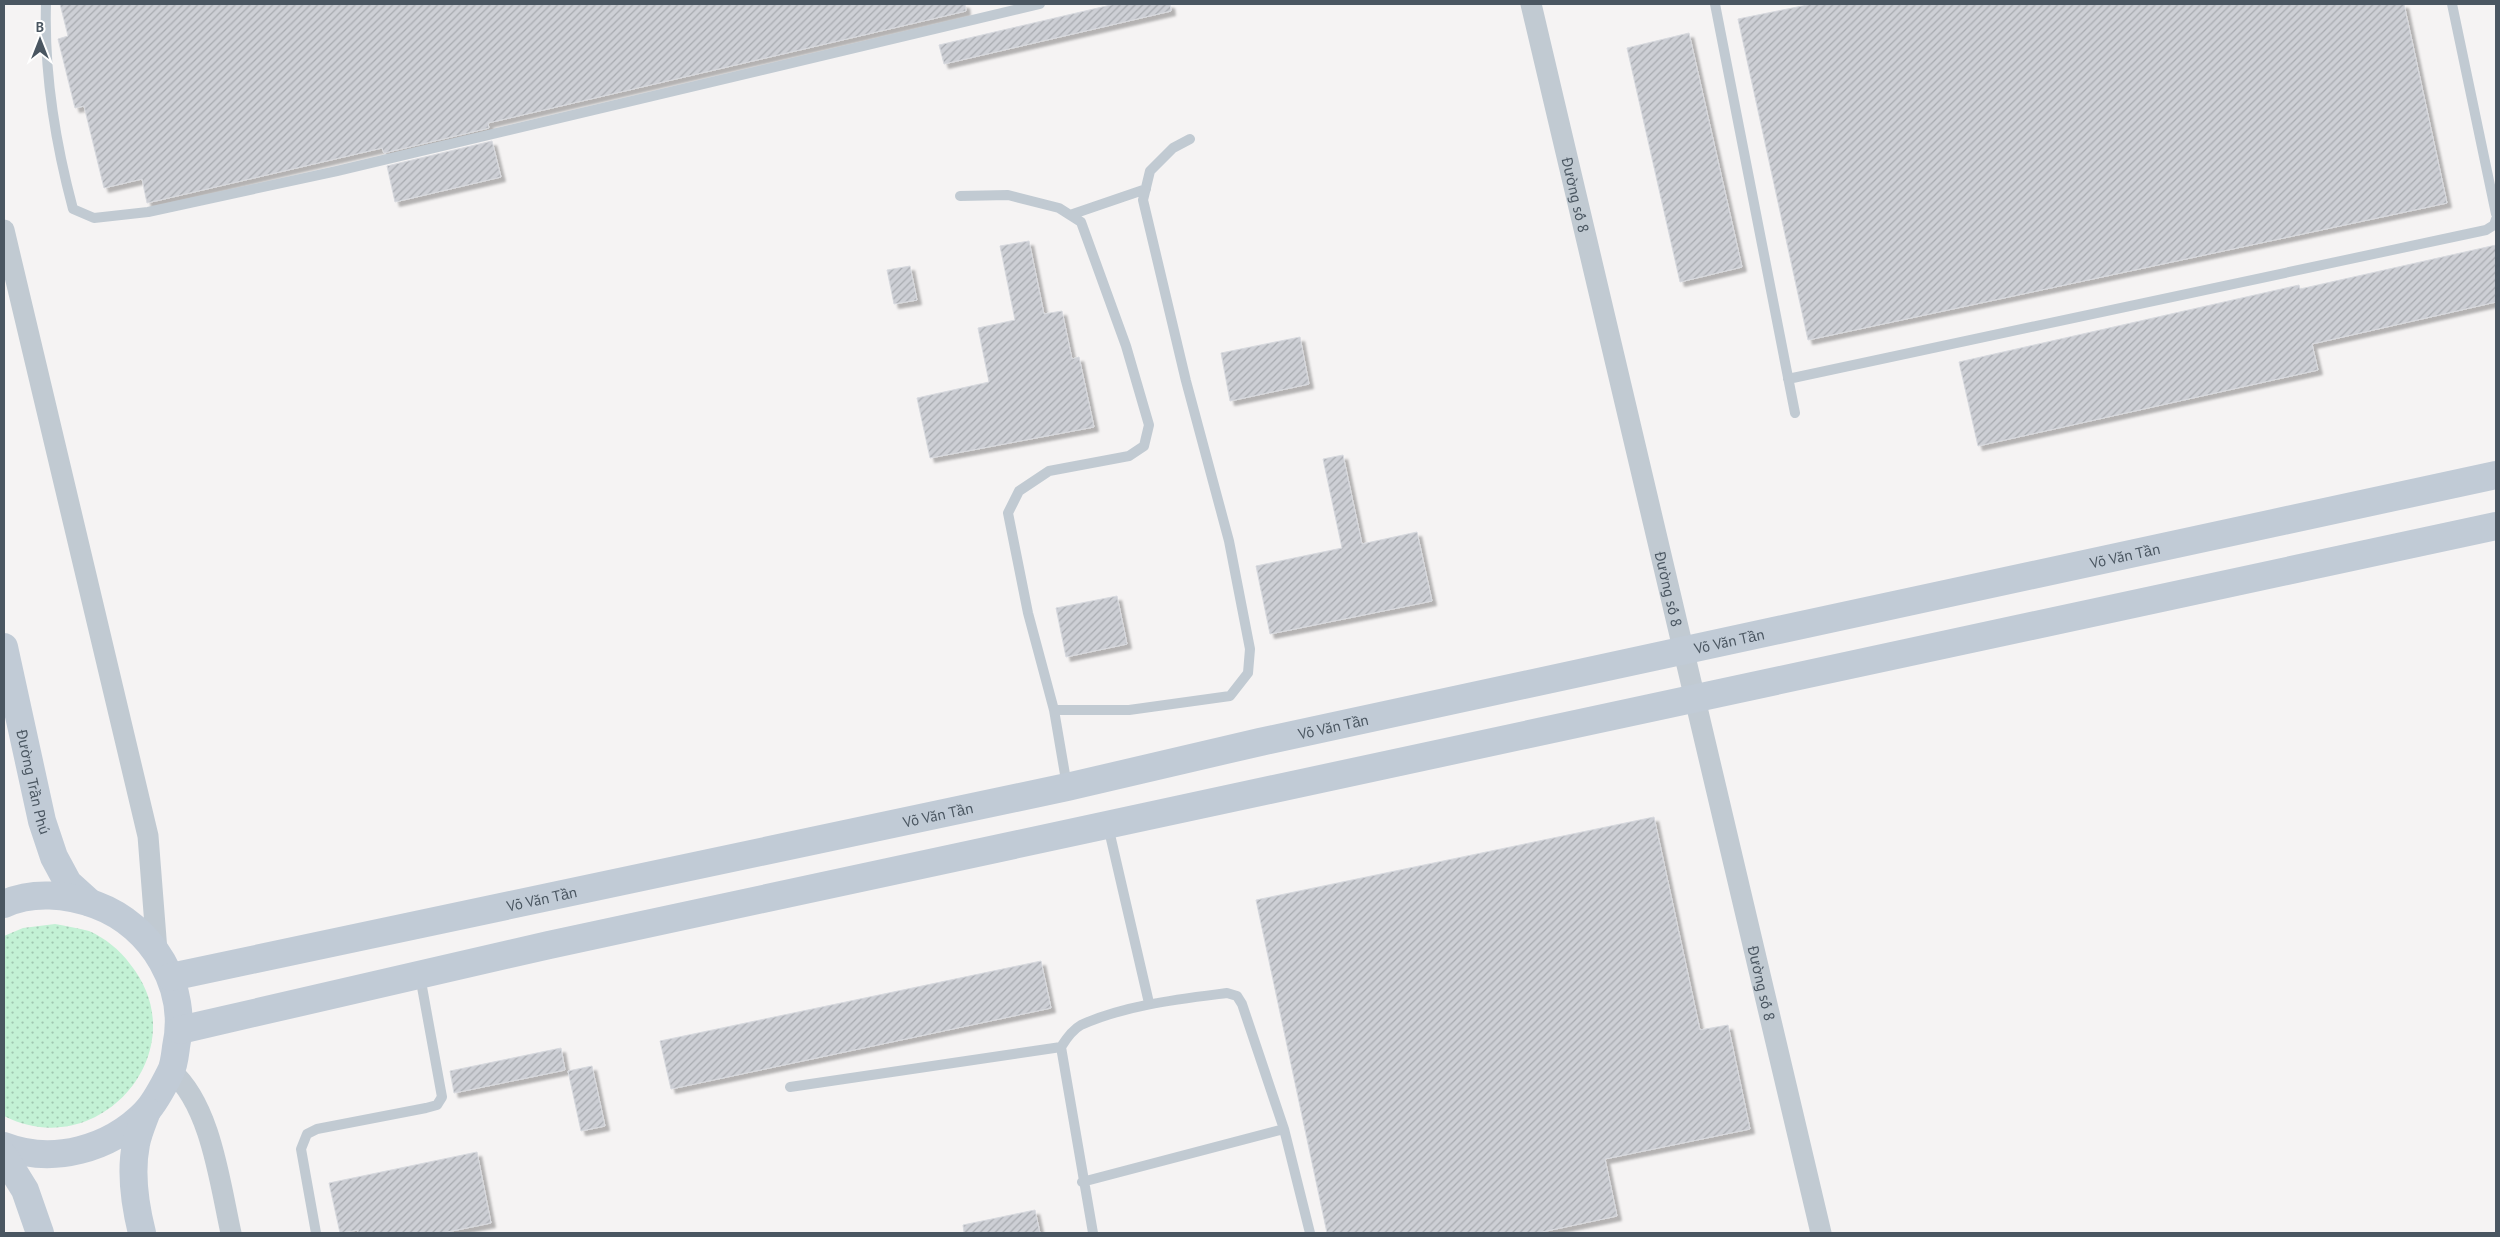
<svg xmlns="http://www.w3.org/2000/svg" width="2500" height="1237" font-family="'PT Sans',sans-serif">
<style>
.grass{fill:url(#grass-dots)}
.building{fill:url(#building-hatch);stroke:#d7d9de;filter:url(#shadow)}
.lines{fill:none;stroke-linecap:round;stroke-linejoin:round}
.lane{stroke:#c1cad2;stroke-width:10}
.street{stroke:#c1cad2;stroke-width:21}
.secondary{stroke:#c1cbd6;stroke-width:28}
.labels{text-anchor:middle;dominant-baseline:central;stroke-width:4;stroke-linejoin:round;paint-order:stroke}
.street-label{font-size:15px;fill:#4a5661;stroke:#fff}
</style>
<defs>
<pattern id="grass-dots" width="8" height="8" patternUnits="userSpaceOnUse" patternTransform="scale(1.25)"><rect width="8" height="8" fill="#c3f1d5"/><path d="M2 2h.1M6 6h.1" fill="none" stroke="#a0c6b0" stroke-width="1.8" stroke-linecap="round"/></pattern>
<pattern id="building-hatch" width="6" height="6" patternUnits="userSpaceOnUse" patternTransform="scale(1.25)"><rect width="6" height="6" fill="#cdcfd5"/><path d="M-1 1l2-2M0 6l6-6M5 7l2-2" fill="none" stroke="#a8abb0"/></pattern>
<filter id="shadow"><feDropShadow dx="4.5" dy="4.5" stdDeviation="1" flood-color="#0004"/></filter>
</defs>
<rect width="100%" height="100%" fill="#f5f3f3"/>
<path class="grass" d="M 55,924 C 66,926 78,928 89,931 C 105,938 120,950 130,964 C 199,1049 100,1165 4,1116 L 4,936 L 23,928 Z"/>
<path class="building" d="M 60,4 L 965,4 L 966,11 L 488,123 L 489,128 L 384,153 L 382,148 L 147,203 L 142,179 L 104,188 L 84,106 L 75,108 L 58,39 L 68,36 Z
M 1115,4 L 1170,4 L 1171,11 L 944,64 L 939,45 Z
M 1812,4 L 2404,4 L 2447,203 L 1808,340 L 1738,19 Z
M 1689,33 L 1742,267 L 1680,282 L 1627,48 Z
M 492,141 L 501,177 L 395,202 L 387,166 Z
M 1029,241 L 1044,314 L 1062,311 L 1072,359 L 1079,357 L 1094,427 L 930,458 L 917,398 L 989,382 L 978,328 L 1015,320 L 1000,246 Z
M 2496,245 L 2496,302 L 2312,344 L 2318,370 L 1978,446 L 1959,362 L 2299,285 L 2300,289 Z
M 910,266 L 917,300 L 894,304 L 887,270 Z
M 1300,337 L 1309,384 L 1230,401 L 1221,353 Z
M 1343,455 L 1362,544 L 1417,532 L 1432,601 L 1270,634 L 1256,566 L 1342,548 L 1323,459 Z
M 1117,596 L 1127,644 L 1066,657 L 1056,608 Z
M 1654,817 L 1700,1030 L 1728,1025 L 1750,1129 L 1605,1159 L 1617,1216 L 1537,1233 L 1327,1233 L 1256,900 Z
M 1041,961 L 1051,1008 L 671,1089 L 660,1041 Z
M 561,1048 L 565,1070 L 454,1093 L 450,1071 Z
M 592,1066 L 605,1126 L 581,1131 L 568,1071 Z
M 477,1152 L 491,1223 L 442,1233 L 358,1233 L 358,1230 L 340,1233 L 329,1183 Z
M 1035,1210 L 1040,1233 L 964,1233 L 963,1225 Z"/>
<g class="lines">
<path class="lane" d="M 46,4 C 44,74 55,142 73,209 L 94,218 L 148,212 L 337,171 L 1040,4
M 1715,4 L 1795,413
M 2452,4 L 2496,214
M 960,196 L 1008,195 L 1059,208 L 1081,222 L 1126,346 L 1149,425 L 1144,446 L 1129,456 L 1049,471 L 1019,491 L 1008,513 L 1028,613 L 1054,710 L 1067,786
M 1070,215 L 1146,189
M 1788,379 L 2486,230 L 2494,225 L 2496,219
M 1054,710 L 1129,710 L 1230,696 L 1248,673 L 1250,649 L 1229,541 L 1186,381 L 1143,200 L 1150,171 L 1173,148 L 1190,139
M 1108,826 L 1149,1003
M 1061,1047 L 1093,1233
M 790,1087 L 1061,1047 C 1066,1039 1072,1030 1081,1025 C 1125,1005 1180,999 1227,993 L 1237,996 L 1242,1004 L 1284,1129 L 1310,1233
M 1082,1182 L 1284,1129
M 316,1233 L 301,1149 L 307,1134 L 317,1129 L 426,1108 L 437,1105 L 442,1097 L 420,976"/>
<g class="street">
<path id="s1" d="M 1531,4 L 1821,1233"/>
<path d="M 4,230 L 148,836 L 157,951"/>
<path d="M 171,1071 C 211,1105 220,1184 231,1233"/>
</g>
<g class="secondary">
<path id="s2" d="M 4,647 L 42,821 L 54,857 L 68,883 L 89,902"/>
<path d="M 4,904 C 32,891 67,894 96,905 C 153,926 189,988 176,1047 C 175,1055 174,1066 170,1073 C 164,1085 155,1102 146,1112 C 110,1149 53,1165 4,1146"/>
<path id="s3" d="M 171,977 L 1067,787 L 1260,742 L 2496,475"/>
<path d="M 180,1030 L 549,945 L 2496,526"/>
<path d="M 4,1156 L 25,1190 L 40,1233"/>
<path d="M 142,1233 C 135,1205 130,1174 136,1144 C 138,1133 143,1122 147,1111"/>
</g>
</g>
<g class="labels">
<g class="street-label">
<text stroke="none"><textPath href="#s1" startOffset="196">Đường số 8</textPath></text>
<text stroke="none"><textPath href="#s3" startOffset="1999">Võ Văn Tần</textPath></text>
<text stroke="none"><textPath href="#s1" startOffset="601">Đường số 8</textPath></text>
<text stroke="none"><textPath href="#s3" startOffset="1594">Võ Văn Tần</textPath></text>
<text stroke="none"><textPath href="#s3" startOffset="1189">Võ Văn Tần</textPath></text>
<text stroke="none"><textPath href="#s2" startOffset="138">Đường Trần Phú</textPath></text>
<text stroke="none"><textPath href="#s3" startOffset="784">Võ Văn Tần</textPath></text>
<text stroke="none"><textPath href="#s3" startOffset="379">Võ Văn Tần</textPath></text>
<text stroke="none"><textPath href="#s1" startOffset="1006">Đường số 8</textPath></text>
</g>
</g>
<rect width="2500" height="1237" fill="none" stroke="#4a5661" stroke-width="10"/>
<g transform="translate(40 40)" stroke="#ffffff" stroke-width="4" paint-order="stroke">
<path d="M0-4L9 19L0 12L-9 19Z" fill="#4a5661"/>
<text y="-8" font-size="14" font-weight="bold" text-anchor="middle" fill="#4a5661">B</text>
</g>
</svg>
